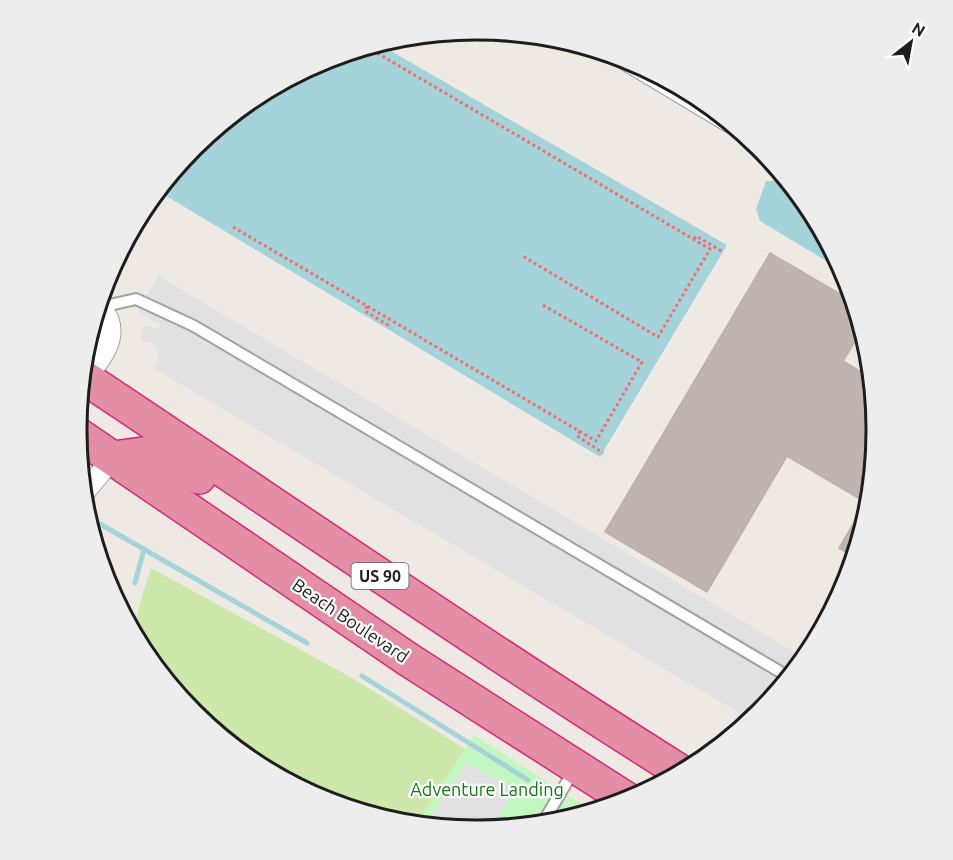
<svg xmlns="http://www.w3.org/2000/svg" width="953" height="860" font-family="Ubuntu,sans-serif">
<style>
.grass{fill:#cee7ab}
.park{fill:#c2f7c2}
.parking{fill:#e1e1e1}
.water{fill:#a5d3da}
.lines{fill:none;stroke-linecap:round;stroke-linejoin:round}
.stream{stroke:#a5d3da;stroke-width:5}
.building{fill:#beb5b0;stroke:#bfafa6;stroke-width:1.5}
.lane-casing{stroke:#a1a1a1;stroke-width:14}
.street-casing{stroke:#a1a1a1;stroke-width:22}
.highway-casing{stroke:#d22b74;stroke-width:36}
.path{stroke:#f4706e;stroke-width:3;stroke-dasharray:3 3;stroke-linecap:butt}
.lane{stroke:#fff;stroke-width:10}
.street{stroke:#fff;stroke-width:20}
.highway{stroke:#e38ea5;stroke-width:33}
.labels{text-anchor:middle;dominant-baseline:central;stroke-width:4.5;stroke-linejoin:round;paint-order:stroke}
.shield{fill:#fff;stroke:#616161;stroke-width:1.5}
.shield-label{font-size:16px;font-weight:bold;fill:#1d1d1d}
.street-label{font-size:18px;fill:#1d1d1d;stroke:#fff}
.park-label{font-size:18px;fill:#117710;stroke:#fff}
.rim{fill:none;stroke:#1d1d1d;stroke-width:3}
</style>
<rect width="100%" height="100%" fill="#eeeae3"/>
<path class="grass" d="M 151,568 L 354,679 L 465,749 L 417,824 L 398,822 L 323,799 L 254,762 L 193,713 L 142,650 L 137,614 Z"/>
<path class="park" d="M 474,735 L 593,811 L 554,822 L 476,830 L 417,824 Z"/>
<path class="parking" d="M 158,276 L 805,658 L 759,713 L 751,720 L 153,368 L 159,356 L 152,342 L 141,341 L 144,326 L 159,328 L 160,325 L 137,311 Z
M 467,763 L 514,789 L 493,828 L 476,830 L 425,825 Z"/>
<path class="water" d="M 379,44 L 727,245 L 600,457 L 158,191 L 194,147 L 255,97 L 324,60 Z
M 766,181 C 772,181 780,180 785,182 C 804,189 833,252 843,271 L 760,221 L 756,209 Z"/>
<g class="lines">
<path class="stream" d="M 100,524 L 307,643
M 135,583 L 144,549
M 131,628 L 131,624
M 362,676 L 528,780"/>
</g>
<path class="building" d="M 156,193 L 157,193 L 114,265 L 144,207 Z
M 770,253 L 854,302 L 862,330 L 843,361 L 871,378 L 876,430 L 870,492 L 865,502 L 787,456 L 707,592 L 605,532 Z
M 870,495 L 869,508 L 854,557 L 839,548 Z"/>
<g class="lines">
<defs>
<path id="lane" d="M 101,307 L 136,299 L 194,326 L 789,677
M 542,824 L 574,770"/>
<path id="street" d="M 624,59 L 729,122
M 86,378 C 98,362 116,343 109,321 C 107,315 102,309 99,304
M 83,494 L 113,458"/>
<path id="highway" d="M 82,376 C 281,508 478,644 681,772
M 77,434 L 409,660 L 628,800
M 113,458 L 150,453 L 170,458 L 199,477"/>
</defs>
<use href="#lane" class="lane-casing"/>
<use href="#street" class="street-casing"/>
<use href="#highway" class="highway-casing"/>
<path class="path" d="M 367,47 L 710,249 L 658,337 L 521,255
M 250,101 L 251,102
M 233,227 L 596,441 L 642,362 L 541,304
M 694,239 L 696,236 L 723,252
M 367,306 L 365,311 L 388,325 L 386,328
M 580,431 L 577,436 L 603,453"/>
<use href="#lane" class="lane"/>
<use href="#street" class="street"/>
<use href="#highway" class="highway"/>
</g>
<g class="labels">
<rect class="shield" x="351.5" y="563" width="57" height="26" rx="4.5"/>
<g class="shield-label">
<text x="380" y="576">US 90</text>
</g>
<g class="street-label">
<text transform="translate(351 620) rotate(34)">Beach Boulevard</text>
</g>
<g class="park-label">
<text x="487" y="789">Adventure Landing</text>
</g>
</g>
<path d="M0 0H953V860H0ZM476 40H477A389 389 0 0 1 866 429V431A389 389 0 0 1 477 820H476A389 389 0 0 1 87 431V429A389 389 0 0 1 476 40Z" fill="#ededed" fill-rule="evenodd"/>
<path class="rim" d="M476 40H477A389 389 0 0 1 866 429V431A389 389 0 0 1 477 820H476A389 389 0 0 1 87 431V429A389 389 0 0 1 476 40Z"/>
<g transform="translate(911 42) rotate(31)" stroke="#ffffff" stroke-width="4.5" paint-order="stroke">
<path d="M0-4.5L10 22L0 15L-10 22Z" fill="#1d1d1d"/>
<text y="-9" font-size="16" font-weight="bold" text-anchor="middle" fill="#1d1d1d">N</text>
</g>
</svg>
